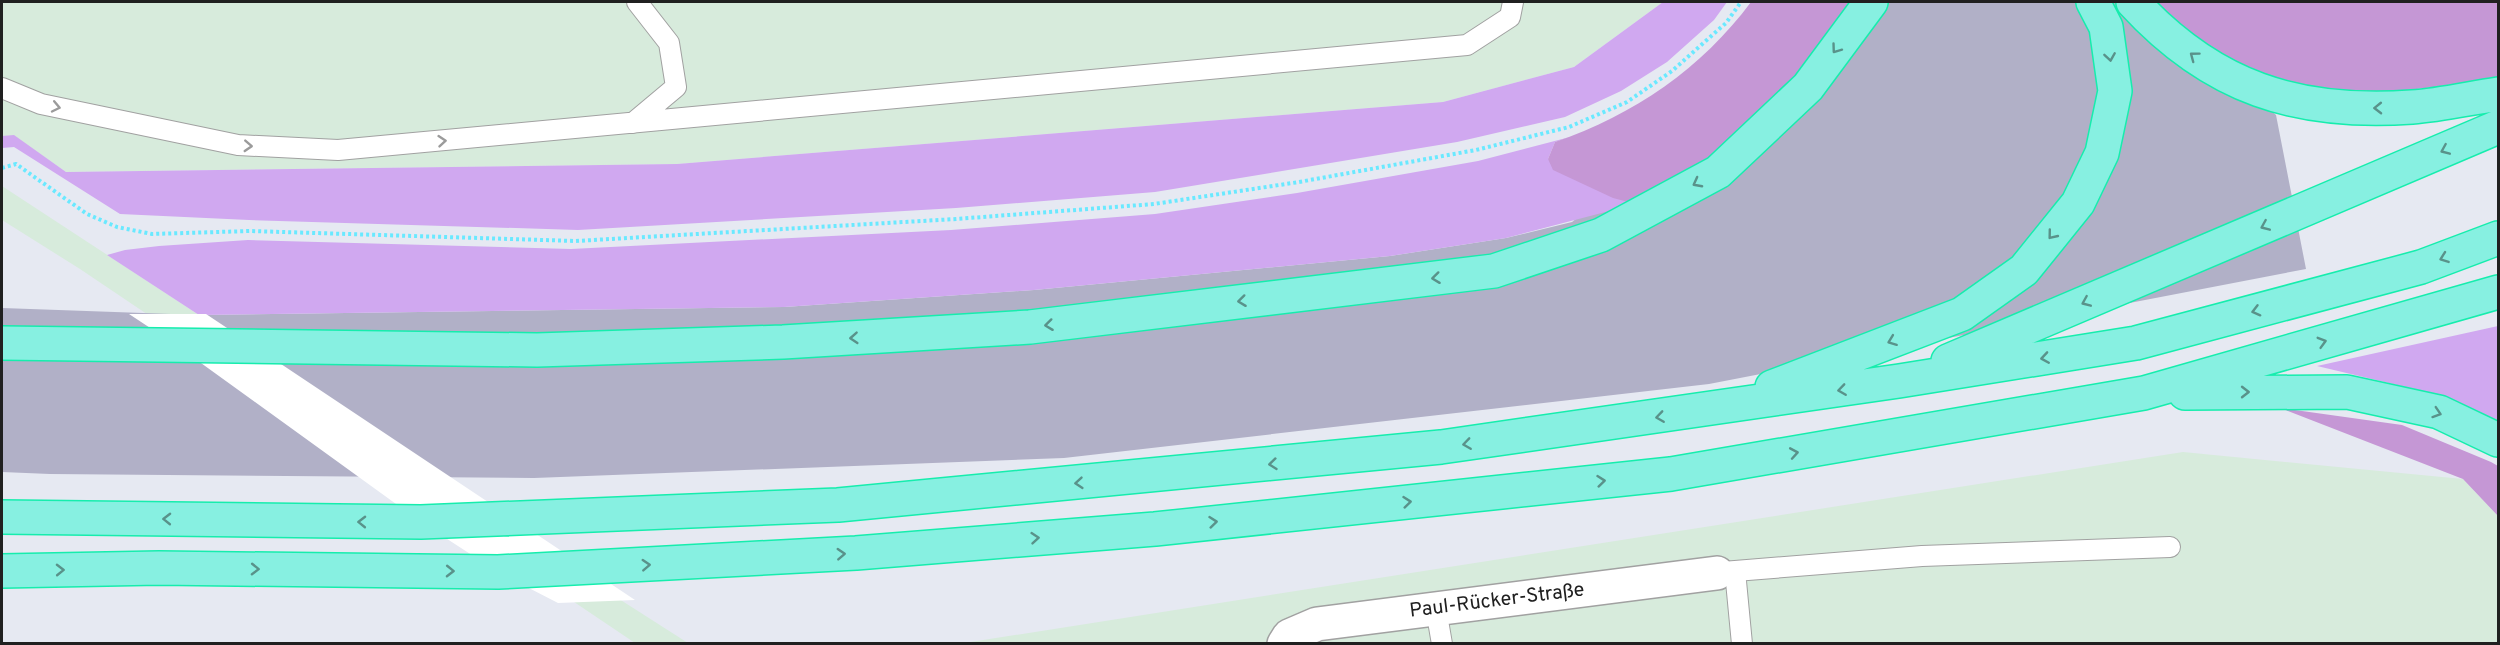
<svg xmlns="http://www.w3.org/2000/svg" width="2500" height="645" font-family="Overpass,sans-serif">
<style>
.industrial{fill:#d7ebdc}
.construction{fill:#b1b0c7}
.grass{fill:#d0a8f0}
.forest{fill:#c597d5}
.pier{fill:#fff}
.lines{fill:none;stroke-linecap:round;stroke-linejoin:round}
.lane-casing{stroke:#a1a1a1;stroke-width:22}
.street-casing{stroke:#a1a1a1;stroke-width:36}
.highway-casing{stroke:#16edad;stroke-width:36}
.path{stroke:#6ae9ff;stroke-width:4;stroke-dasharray:3 3;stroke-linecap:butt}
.lane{stroke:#fff;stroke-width:20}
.street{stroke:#fff;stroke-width:33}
.highway{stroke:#87f0e1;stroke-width:33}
.oneway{stroke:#59928a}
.oneway2{stroke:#9b9b9b}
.labels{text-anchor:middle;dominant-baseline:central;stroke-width:6;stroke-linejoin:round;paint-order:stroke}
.street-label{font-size:20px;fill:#202020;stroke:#fff}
</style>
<rect width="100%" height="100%" fill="#e6e9f2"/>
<path class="industrial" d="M 2,2 L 1663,2 L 1574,67 L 1443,102 L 677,164 L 66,172 L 14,136 L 2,136 Z
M 2,186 L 199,315 L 580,574 L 688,643 L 635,643 L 80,269 L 2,220 Z
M 2183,452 L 2463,479 L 2498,516 L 2498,643 L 958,644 Z"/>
<path class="construction" d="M 1854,2 L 2149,2 L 2276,115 L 2306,269 L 1709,384 L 1064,458 L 534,478 L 50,474 L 2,472 L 2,308 L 199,315 L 784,307 L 1034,290 L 1390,256 L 1506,238 L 1572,222 Z"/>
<path class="grass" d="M 1663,2 L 1727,2 L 1714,20 L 1667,62 L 1621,91 L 1565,117 L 1457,142 L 1155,192 L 956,208 L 578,230 L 249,220 L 120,214 L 14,147 L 2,148 L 2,136 L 14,135 L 66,172 L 677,164 L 1443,102 L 1574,67 Z
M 1570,137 L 1555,142 L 1548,159 L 1636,204 L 1506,238 L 1390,256 L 1034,290 L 784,307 L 199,315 L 107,255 L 125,250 L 159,246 L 248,240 L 571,249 L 951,230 L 1155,214 L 1297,193 L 1478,161 Z
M 2498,326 L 2498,421 L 2431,393 L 2317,366 Z"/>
<path class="forest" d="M 1751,2 L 1854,2 L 1794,82 L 1711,158 L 1636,204 L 1613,198 L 1553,170 L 1548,159 L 1555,142 C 1634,115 1702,68 1751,2 Z
M 2155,2 L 2498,2 L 2498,77 C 2455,84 2411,92 2367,92 C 2294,93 2203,58 2155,2 Z
M 2280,408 L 2402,425 L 2491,462 L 2498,466 L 2498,516 L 2463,479 Z"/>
<path class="pier" d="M 129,314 L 206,314 L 635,600 L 558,603 L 498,572 L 421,522 L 176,345 Z"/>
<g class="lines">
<defs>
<path id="lane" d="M 2,88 L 41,104 L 238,145 L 338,150 L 1467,45 L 1510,17 L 1513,2
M 633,123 L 676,87 L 669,43 L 637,2
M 1735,571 L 1922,556 L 2170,547
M 1723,572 L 1735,571 L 1742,644
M 1436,609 L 1442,644"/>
<path id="street" d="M 1284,644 L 1289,636 L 1317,624 L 1717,573"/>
<path id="highway" d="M 2133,2 C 2212,88 2297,115 2412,107 C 2441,105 2470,98 2498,94
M 2,343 L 537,350 L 783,342 L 1030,327 L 1494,271 L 1601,235 L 1718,172 L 1808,87 L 1871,2
M 1948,361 L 2498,127
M 1772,387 L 1962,314 L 2024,270 L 2078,203 L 2102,153 L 2115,91 L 2106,27 L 2093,2
M 2185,393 L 2347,392 L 2439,412 L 2498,440
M 2,517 L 421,522 L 838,505 L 1441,447 L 1899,381 L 2136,343 L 2421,267 L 2498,238
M 2,571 L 159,568 L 498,572 L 856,553 L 1155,529 L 1671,474 L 2144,393 L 2498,292"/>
</defs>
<use href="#lane" class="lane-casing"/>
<use href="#street" class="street-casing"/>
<use href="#highway" class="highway-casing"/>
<path class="path" d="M 2,168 L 16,164 L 87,214 L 117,227 L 152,234 L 250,231 L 576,241 L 956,219 L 1154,204 L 1299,182 L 1476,150 L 1569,127 L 1627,102 L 1672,71 L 1726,23 L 1741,2"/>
<use href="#lane" class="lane"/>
<use href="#street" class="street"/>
<use href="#highway" class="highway"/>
</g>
<defs><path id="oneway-chevron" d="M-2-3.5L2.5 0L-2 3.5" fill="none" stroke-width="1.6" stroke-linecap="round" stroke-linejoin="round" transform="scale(1.5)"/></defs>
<g class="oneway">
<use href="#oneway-chevron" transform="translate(1836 49) rotate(126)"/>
<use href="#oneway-chevron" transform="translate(2194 56) rotate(-143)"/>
<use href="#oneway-chevron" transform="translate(2110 57) rotate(81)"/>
<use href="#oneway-chevron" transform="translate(2378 108) rotate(179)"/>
<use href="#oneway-chevron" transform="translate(2445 150) rotate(157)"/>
<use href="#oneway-chevron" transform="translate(1697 183) rotate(152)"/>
<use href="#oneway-chevron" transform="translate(2265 226) rotate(157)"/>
<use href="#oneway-chevron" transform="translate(2052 235) rotate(129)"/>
<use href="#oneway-chevron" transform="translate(2444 258) rotate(160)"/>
<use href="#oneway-chevron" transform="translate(1436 278) rotate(173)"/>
<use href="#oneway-chevron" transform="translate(1242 301) rotate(173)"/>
<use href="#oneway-chevron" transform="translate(2086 302) rotate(157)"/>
<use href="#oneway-chevron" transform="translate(2256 311) rotate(165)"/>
<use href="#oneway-chevron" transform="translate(1049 325) rotate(173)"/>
<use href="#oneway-chevron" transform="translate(854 338) rotate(176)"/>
<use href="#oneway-chevron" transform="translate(1892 341) rotate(159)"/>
<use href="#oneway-chevron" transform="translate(2322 342) rotate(-16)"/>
<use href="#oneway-chevron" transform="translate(2045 358) rotate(171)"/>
<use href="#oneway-chevron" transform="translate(1842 390) rotate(172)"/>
<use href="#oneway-chevron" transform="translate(2245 392)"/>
<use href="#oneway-chevron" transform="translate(2437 413) rotate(18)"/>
<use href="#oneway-chevron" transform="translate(1660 417) rotate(172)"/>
<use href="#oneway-chevron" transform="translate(1467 444) rotate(172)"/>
<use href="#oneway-chevron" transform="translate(1794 453) rotate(-10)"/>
<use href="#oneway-chevron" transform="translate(1273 464) rotate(174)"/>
<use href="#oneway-chevron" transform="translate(1601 481) rotate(-6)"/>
<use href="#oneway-chevron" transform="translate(1079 483) rotate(175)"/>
<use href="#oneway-chevron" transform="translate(1407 502) rotate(-6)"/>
<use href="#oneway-chevron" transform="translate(167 519) rotate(-179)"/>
<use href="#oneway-chevron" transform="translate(362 522) rotate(-179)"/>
<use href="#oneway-chevron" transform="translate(1213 522) rotate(-6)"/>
<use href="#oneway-chevron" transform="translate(1035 538) rotate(-5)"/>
<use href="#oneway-chevron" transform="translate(841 554) rotate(-3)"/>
<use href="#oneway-chevron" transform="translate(646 565) rotate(-3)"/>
<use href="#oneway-chevron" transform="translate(255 569) rotate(1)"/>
<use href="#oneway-chevron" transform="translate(60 570) rotate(-1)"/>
<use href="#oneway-chevron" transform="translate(450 571) rotate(1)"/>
</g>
<g class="oneway2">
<use href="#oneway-chevron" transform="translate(56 107) rotate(12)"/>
<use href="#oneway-chevron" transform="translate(442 141) rotate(-5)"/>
<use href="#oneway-chevron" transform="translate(248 146) rotate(3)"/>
</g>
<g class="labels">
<g class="street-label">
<text transform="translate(1497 601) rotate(-7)">Paul-Rücker-Straße</text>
</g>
</g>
<rect width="2500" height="645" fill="none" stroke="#202020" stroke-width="6"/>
</svg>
